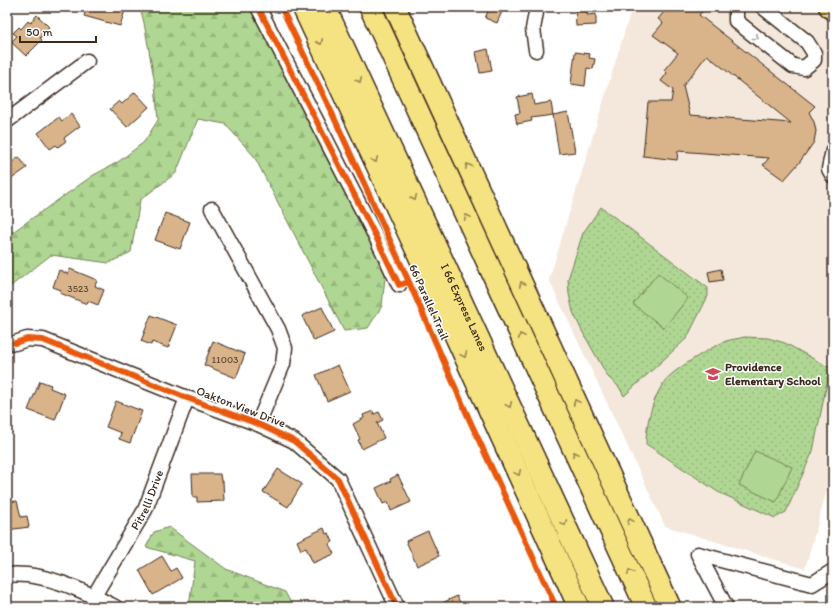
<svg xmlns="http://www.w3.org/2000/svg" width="840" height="614" font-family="Itim,sans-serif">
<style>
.built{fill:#f4e8dc}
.grass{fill:url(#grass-dots);stroke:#758058}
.forest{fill:url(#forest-firs);stroke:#758058}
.park{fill:#afd692;stroke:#758058}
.building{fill:#d9b38a;stroke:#3b2a1e;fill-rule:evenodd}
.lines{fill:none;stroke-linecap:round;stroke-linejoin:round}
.minor-casing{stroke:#3b2a1e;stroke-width:17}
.major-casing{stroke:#3b2a1e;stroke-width:21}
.highway-casing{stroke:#3b2a1e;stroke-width:24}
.minor{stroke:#fff;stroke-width:14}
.major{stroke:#f5e382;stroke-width:18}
.highway{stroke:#f5e382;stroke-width:21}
.cycleway-casing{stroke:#fff;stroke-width:8}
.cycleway{stroke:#e8590c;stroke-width:6}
.oneway{stroke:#a79f9a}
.oneway2{stroke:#988650}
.labels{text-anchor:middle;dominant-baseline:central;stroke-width:3;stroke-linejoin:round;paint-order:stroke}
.number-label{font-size:10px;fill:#624c39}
.street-label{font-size:12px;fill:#3b2a1e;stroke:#fff}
.poi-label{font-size:12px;font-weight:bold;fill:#3b2a1e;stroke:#fff;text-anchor:start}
</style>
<defs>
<pattern id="grass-dots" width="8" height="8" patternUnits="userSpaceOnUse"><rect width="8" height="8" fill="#afd692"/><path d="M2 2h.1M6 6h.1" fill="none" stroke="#97b87d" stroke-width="1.8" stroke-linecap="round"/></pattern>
<pattern id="forest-firs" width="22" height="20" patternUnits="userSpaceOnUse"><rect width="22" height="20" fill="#afd692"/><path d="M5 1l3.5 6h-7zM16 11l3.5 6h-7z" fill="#97b87d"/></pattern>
</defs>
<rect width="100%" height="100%" fill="#fff"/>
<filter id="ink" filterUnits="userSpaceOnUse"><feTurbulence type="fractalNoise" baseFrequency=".025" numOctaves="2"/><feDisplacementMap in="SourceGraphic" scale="8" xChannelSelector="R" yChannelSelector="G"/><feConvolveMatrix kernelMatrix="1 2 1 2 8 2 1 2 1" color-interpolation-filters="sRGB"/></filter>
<g filter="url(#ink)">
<path class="built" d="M 632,7 L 815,7 L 833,20 L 833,468 L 805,569 L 665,526 L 549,280 Z"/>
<path class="grass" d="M 601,207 L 708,288 L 708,296 L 687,338 L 624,396 L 619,387 L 608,377 L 582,331 L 573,312 L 569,294 L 568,279 L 583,233 Z
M 744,337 L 768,338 L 785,343 L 830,368 L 813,451 L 786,512 L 775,518 L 718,492 L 646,444 C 646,423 652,400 664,382 C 671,371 713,346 726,341 C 732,339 738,339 744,337 Z"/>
<path class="forest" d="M 140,7 L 252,7 L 386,268 L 382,306 L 368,328 L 344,331 L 254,156 L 225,124 L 198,119 L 176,173 L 140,200 L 131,252 L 109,263 L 51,255 L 7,289 L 7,236 L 92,176 L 118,162 L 144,142 L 158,120 L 155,84 L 144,23 Z
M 169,527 L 226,569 L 285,592 L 293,607 L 189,607 L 195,561 L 146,547 L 154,532 Z"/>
<path class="park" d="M 658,273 L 688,298 L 664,328 L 633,304 Z
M 755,451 L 792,467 L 776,502 L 739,485 Z"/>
<path class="building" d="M 87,7 L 126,7 L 120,26 L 84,16 Z
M 490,7 L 504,7 L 497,23 L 485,18 Z
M 575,7 L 587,7 L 587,15 L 596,14 L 596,25 L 576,26 Z
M 668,7 L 706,7 L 699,15 L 815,106 L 809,112 L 814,122 L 816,131 L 814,142 L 799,163 L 784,180 L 763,165 L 769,158 L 678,151 L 677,160 L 643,156 L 648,102 L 671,102 L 673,90 L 661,81 L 667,73 L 664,70 L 678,53 L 653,35 L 663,23 L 658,19 ZM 707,55 L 791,123 L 690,115 L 683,86 Z
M 37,15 L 49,27 L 40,38 L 42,40 L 26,56 L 11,42 L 17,36 L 13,33 L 19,27 L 21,29 L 28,21 L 30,23 Z
M 488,49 L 492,71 L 480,73 L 476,52 Z
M 575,52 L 590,54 L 589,58 L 595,59 L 593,69 L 587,68 L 585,86 L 571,84 Z
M 135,92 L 149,107 L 127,127 L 110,109 L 119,101 L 122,104 Z
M 532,94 L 534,105 L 551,102 L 553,115 L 531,118 L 532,121 L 517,124 L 515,114 L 520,113 L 517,97 Z
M 568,112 L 575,152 L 559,154 L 553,115 Z
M 71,114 L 80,126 L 64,138 L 66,141 L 58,147 L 56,145 L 50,149 L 38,133 L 59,117 L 62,121 Z
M 7,154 L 12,162 L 19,157 L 27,168 L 7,182 Z
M 165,213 L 190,222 L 180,249 L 155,240 Z
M 70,269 L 97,280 L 95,286 L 104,290 L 98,305 L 88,301 L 87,304 L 60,293 L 61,290 L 53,287 L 59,270 L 68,274 Z
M 721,269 L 723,280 L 710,282 L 708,272 Z
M 322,307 L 334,332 L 314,341 L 302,316 Z
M 151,315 L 177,325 L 168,348 L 152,342 L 151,345 L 141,341 Z
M 213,341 L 245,354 L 236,378 L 204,365 Z
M 338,365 L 350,391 L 327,401 L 316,375 Z
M 40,381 L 51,385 L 50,388 L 65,394 L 55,420 L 28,410 Z
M 116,401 L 142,411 L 130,443 L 119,439 L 121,433 L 106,427 Z
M 373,411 L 374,414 L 379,412 L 383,420 L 377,423 L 384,438 L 362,449 L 358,440 L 360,439 L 353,424 L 364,418 L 363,415 Z
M 278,469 L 302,484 L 288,507 L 263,492 Z
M 192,474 L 220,474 L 221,481 L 223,481 L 224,501 L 197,502 L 197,497 L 193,497 Z
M 398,475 L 411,502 L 391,511 L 388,502 L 383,504 L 376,488 L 391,481 L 390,479 Z
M 17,501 L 21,517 L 27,516 L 29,527 L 7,530 L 7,502 Z
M 324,528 L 326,534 L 329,533 L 333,542 L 329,544 L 334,554 L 313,563 L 306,548 L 301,550 L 297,541 Z
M 428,531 L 439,556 L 417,566 L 406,541 Z
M 162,556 L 171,571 L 176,568 L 182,578 L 153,595 L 139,570 Z
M 457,596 L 462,607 L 434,607 Z"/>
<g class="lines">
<defs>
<g id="minor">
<path d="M 258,7 L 375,235 L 399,285"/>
<path d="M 736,7 L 736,21 L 793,66 L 804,68 L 814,60 L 814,53 L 807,42 L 763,7"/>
<path d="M 536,50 L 533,29 L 537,7"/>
<path d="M 7,121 L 87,61"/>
<path d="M 833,150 L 829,169 L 833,176"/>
<path d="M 212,209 L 278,329 L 285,348 L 283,364 L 258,424"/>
<path d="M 15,343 L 27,339 L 43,340 L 187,398 L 258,424 L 294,441 L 338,479 L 397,607"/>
<path d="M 7,575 C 43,571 84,591 115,607"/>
<path id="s1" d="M 94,596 L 145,510 L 187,398"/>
<path d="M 726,607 L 698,554 L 812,584 L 833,571"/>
</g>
<path id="major" d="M 828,7 L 833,11"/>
<g id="highway">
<path d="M 303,7 L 416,249 L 579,607"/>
<path id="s2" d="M 325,7 L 603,607"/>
<path d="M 370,7 L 646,607"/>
<path d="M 395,7 L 670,607"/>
</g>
</defs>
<use href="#minor" class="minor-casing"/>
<use href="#major" class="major-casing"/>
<use href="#highway" class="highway-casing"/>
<use href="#minor" class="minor"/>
<use href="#major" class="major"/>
<use href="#highway" class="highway"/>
<defs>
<path id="cycleway" d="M 258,7 L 375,235 L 399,285 L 409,282
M 281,7 L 331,111 L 409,282 L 470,421 L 556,607
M 15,343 L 27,339 L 43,340 L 187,398 L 258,424 L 294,441 L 338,479 L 397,607"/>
</defs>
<use href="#cycleway" class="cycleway-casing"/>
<use href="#cycleway" class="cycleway"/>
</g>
<defs><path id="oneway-chevron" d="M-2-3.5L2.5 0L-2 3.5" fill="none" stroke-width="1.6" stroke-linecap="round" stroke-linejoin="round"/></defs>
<use class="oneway" href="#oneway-chevron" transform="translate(756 37) rotate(39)"/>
<g class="oneway2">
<use href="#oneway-chevron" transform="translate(320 42) rotate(65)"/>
<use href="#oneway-chevron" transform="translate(359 80) rotate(65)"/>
<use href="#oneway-chevron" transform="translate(375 160) rotate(65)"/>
<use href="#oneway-chevron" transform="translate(468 166) rotate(-115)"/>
<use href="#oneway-chevron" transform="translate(414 198) rotate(65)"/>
<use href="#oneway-chevron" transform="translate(467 217) rotate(-115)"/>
<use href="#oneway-chevron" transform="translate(522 284) rotate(-114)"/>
<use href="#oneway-chevron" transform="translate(521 336) rotate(-115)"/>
<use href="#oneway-chevron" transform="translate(464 355) rotate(66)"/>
<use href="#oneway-chevron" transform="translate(576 402) rotate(-114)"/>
<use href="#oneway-chevron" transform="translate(509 405) rotate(66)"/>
<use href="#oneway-chevron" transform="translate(575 454) rotate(-115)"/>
<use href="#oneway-chevron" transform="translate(518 473) rotate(66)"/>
<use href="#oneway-chevron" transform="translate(630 521) rotate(-114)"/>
<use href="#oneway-chevron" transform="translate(564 523) rotate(65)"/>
<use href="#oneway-chevron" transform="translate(630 572) rotate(-115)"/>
</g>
</g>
<defs>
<symbol id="school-bare" viewBox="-9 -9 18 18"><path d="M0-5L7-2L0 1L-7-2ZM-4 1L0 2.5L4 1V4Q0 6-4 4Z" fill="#d1495b" stroke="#fff" stroke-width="2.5" paint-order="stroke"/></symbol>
</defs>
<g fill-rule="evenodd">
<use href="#school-bare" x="702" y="363" width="22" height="22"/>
</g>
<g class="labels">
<g class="number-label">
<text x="78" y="288">3523</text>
<text x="225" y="359">11003</text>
</g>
<g class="street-label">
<text transform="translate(429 302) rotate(66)">66 Parallel Trail</text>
<text stroke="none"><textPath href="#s2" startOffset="331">I 66 Express Lanes</textPath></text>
<text transform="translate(241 407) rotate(21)">Oakton View Drive</text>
<text stroke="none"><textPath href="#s1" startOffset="110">Pitrelli Drive</textPath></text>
</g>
<g class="poi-label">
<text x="725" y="367">Providence<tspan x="725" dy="14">Elementary School</tspan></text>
</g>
</g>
<rect width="840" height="614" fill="none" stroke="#fff" stroke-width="24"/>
<rect x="12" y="12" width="816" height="590" fill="none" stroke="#3b2a1e" stroke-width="1.5" filter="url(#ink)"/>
<path d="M20 36v6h76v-6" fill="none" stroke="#3b2a1e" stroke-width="2"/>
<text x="26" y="36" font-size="12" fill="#3b2a1e" stroke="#ffffff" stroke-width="3" paint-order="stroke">50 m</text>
</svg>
